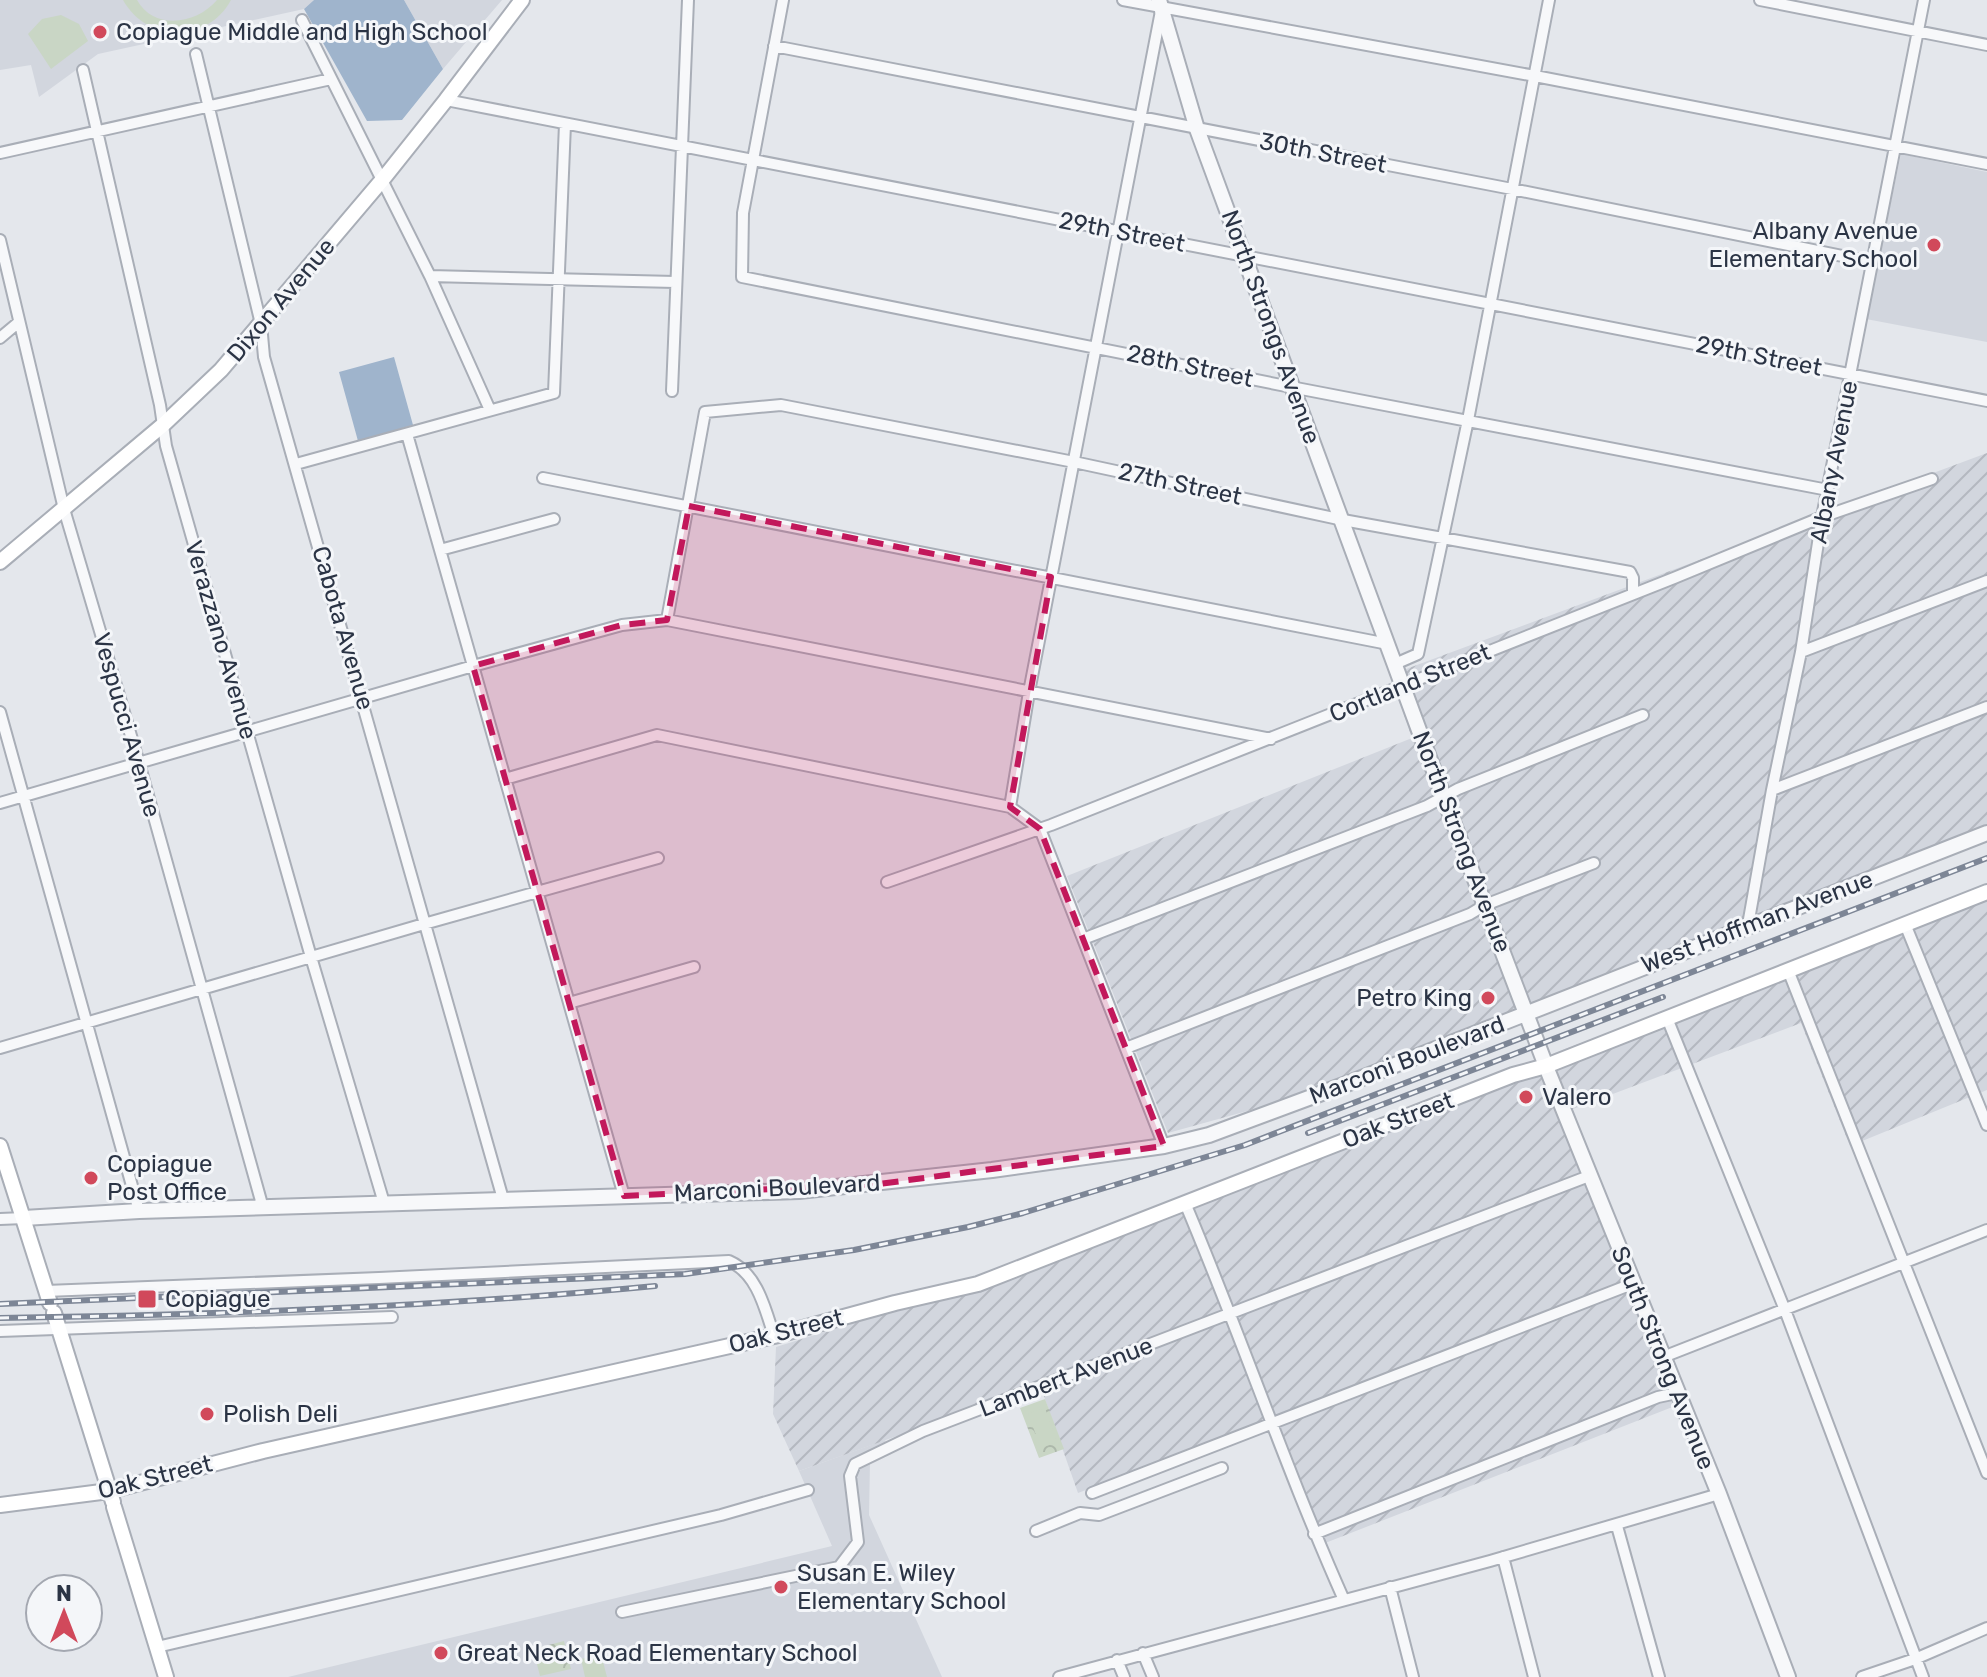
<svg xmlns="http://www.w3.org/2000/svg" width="1987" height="1677" font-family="Rubik,sans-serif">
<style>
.built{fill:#d2d6de}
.industrial{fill:url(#industrial-furrows)}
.park{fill:url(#park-crowns)}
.pitch{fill:#c9d6c5}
.water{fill:#9fb4cc}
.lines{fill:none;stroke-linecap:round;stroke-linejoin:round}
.minor-casing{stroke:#a9aeb7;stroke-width:14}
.tertiary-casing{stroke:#a9aeb7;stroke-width:18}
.secondary-casing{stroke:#a9aeb7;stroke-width:18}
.minor{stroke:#f7f8fa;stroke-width:10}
.tertiary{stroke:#f7f8fa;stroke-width:14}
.secondary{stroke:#fff;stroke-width:14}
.rail-casing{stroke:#7d8696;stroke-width:6}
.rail{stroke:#f4f6f9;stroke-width:3;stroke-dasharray:9;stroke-linecap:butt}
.marked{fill:#c2185b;fill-opacity:0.2;stroke:#c2185b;stroke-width:6;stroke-dasharray:16 10;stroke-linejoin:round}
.poi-dot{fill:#d1495b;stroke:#f4f6f9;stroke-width:3}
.labels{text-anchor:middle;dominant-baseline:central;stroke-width:6;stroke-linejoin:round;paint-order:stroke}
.poi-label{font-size:24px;fill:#2b3445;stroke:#f4f6f9;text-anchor:start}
.street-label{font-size:24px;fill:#2b3445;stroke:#f4f6f9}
</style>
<defs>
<pattern id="industrial-furrows" width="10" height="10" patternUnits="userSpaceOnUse" patternTransform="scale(2)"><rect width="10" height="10" fill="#d2d6de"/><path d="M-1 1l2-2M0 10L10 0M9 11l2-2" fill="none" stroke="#b4b8c0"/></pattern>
<pattern id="park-crowns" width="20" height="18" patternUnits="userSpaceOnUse" patternTransform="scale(2)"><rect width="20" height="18" fill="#c9d6c5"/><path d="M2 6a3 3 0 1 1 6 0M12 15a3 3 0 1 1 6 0" fill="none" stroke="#adb8ab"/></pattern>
</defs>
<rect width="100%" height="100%" fill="#e4e7ec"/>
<path class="built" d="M 0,0 L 314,0 L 304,9 L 98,54 L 39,97 L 31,65 L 0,70 Z
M 404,0 L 502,0 L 443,69 Z
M 1901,154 L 1987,172 L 1987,342 L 1866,319 Z
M 885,1440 L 891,1454 L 870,1462 L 869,1515 L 942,1677 L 288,1677 L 832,1546 L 799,1471 Z"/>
<path class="industrial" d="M 1987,453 L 1987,828 L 1614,975 L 1258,1108 L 1168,1133 L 1067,876 L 1412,738 L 1390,675 Z
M 1987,892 L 1987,1090 L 1850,1146 L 1801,1023 L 1557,1115 L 1675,1406 L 1315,1547 L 1264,1422 L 1078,1493 L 1040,1385 L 799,1471 L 773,1414 L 776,1347 L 985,1282 L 1557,1052 Z"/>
<path class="park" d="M 1045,1399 L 1064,1449 L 1039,1458 L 1020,1408 Z
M 564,1641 L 571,1669 L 540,1676 L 533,1649 Z"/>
<path class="pitch" d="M 123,0 L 137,0 C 154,31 197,24 217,0 L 231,0 C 207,44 147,43 123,0 Z
M 61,15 L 79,24 L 88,41 L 51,69 L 28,34 L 42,19 Z
M 1045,1408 L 1057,1442 L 1041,1448 L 1028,1414 Z
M 601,1654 L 607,1677 L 585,1677 L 581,1659 Z"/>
<path class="water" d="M 314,0 L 404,0 L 443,69 L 402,120 L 367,121 L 304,9 Z
M 394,357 L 413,425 L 358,441 L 339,372 Z"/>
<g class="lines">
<defs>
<path id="minor" d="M 783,0 L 743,213 L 742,277 L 1291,387 L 1828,490
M 1123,0 L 1535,76 L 1987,164
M 1760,0 L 1987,45
M 302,20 L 430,276 L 490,410
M 774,46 L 1512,189 L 1872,262
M 196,54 L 261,324 L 264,357 L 503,1199
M 83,70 L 160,405 L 166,446 L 311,957 L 384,1203
M 446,100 L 1987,401
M 0,153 L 331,79
M 0,240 L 64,509 L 139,763 L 263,1208
M 430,276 L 675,282
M 0,338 L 19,322
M 672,391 L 688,0
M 407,434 L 624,1196
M 296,464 L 554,393 L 565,124
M 543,478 L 1388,644
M 440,550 L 554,519
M 667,620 L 705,412 L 781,405 L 1074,462 L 1343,520 L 1630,572 L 1633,578 L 1633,594
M 1801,652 L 1987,581
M 1395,664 L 1418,654 L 1468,420 L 1549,0
M 0,712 L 139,1211
M 505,779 L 657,735 L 1010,807 L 1040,829 L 1164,1146
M 1772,790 L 1987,707
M 0,803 L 473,666 L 622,625 L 667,620 L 1271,739
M 1010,807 L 1029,692 L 1161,11
M 887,882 L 1051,825 L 1674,578 L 1822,517 L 1932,479
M 1905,924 L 1987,1125
M 1748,925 L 1772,790 L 1801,652 L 1822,517 L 1924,0
M 1083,939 L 1427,806 L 1458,789 L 1643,715
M 1788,970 L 1987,1473
M 569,1003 L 694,967
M 1667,1018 L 1785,1310 L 1923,1677
M 0,1048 L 424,924 L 658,858
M 1126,1048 L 1470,914 L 1485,905 L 1594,863
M 1185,1203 C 1241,1335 1286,1470 1344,1600
M 0,1219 L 24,1218
M 46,1291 L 379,1278 L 729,1261 C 757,1273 765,1308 774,1336
M 0,1331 L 392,1317
M 1663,1357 L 1987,1230
M 1092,1493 L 1632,1284
M 1617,1526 L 1659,1677
M 1036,1531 L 1080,1513 L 1099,1515 L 1222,1468
M 1314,1534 L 1658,1397 L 1677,1393
M 1503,1557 L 1534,1677
M 1390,1587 L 1413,1677
M 622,1612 L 839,1567 L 858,1542 L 850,1476 L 855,1464 L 923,1431 L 1589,1176
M 157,1647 L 721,1515 L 808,1490
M 1143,1653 L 1153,1677
M 1117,1660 L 1124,1677
M 1059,1677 L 1490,1561 L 1719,1494
M 1862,1677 L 1915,1659 L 1987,1628"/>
<path id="tertiary" d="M 1159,0 L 1197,129 L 1444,798 L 1549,1074 L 1719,1494 L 1788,1677
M 24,1218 L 139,1211 L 799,1191 L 992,1170 L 1164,1146 L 1209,1135 L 1349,1083 L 1987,833"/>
<path id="secondary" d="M 0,562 L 164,424 L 221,370 L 383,179 L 446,100 L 522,0
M 0,1146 L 50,1303
M 54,1313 L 113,1502
M 0,1505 L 109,1491 L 263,1451 L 774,1336 L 895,1303 L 978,1284 L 1513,1075 L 1546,1066 L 1987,892
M 114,1507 L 166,1677"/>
</defs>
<use href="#minor" class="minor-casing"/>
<use href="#tertiary" class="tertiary-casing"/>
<use href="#secondary" class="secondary-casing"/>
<use href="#minor" class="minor"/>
<use href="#tertiary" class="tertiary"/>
<use href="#secondary" class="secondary"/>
<defs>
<path id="rail" d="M 1308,1133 L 1663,997
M 0,1304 L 685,1274 L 854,1250 L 968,1227 L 1023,1213 L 1245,1145 L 1987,858
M 0,1318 C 219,1315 437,1307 655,1286"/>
</defs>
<use href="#rail" class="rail-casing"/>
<use href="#rail" class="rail"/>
</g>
<path class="marked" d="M 689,506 L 1051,577 L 1010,807 L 1040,829 L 1164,1146 L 879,1184 L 624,1196 L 473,666 L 622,625 L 667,620 Z"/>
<g class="poi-dot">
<circle cx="100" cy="32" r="8"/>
<circle cx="1934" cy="245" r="8"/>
<circle cx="1488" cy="998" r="8"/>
<circle cx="1526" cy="1097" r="8"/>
<circle cx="91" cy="1178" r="8"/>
<rect x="137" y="1289" width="20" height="20" rx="4"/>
<circle cx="207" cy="1414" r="8"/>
<circle cx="781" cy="1587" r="8"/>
<circle cx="441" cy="1653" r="8"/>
</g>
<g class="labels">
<g class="poi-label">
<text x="116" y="32">Copiague Middle and High School</text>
<text x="1918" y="231" text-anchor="end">Albany Avenue<tspan x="1918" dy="28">Elementary School</tspan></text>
<text x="1472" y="998" text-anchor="end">Petro King</text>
<text x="1542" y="1097">Valero</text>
<text x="107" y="1164">Copiague<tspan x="107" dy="28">Post Office</tspan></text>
<text x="165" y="1299">Copiague</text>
<text x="223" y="1414">Polish Deli</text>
<text x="797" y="1573">Susan E. Wiley<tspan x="797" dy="28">Elementary School</tspan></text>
<text x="457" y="1653">Great Neck Road Elementary School</text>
</g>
<g class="street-label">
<text transform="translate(1323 153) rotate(11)">30th Street</text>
<text transform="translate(1122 232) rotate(11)">29th Street</text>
<text transform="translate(281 300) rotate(-50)">Dixon Avenue</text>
<text transform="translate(1271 327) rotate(70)">North Strongs Avenue</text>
<text transform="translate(1759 356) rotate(11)">29th Street</text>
<text transform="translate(1190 366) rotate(12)">28th Street</text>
<text transform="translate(1834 462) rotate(-79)">Albany Avenue</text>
<text transform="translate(1180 484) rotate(12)">27th Street</text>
<text transform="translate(343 628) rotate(74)">Cabota Avenue</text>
<text transform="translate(221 640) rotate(74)">Verazzano Avenue</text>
<text transform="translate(1410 683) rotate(-22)">Cortland Street</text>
<text transform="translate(127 725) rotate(74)">Vespucci Avenue</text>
<text transform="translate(1462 842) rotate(69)">North Strong Avenue</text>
<text transform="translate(1757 922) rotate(-21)">West Hoffman Avenue</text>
<text transform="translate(1407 1060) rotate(-21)">Marconi Boulevard</text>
<text transform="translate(1398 1120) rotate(-21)">Oak Street</text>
<text transform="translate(777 1188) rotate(-3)">Marconi Boulevard</text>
<text transform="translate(786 1331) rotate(-14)">Oak Street</text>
<text transform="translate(1663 1358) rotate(68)">South Strong Avenue</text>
<text transform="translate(1066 1377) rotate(-21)">Lambert Avenue</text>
<text transform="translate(155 1477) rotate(-14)">Oak Street</text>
</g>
</g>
<g transform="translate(64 1613)"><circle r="38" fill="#f4f6f9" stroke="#a4a8b1" stroke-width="2"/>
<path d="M0-6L14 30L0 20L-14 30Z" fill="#d1495b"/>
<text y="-12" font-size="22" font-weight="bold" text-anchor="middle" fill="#2b3445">N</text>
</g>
</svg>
